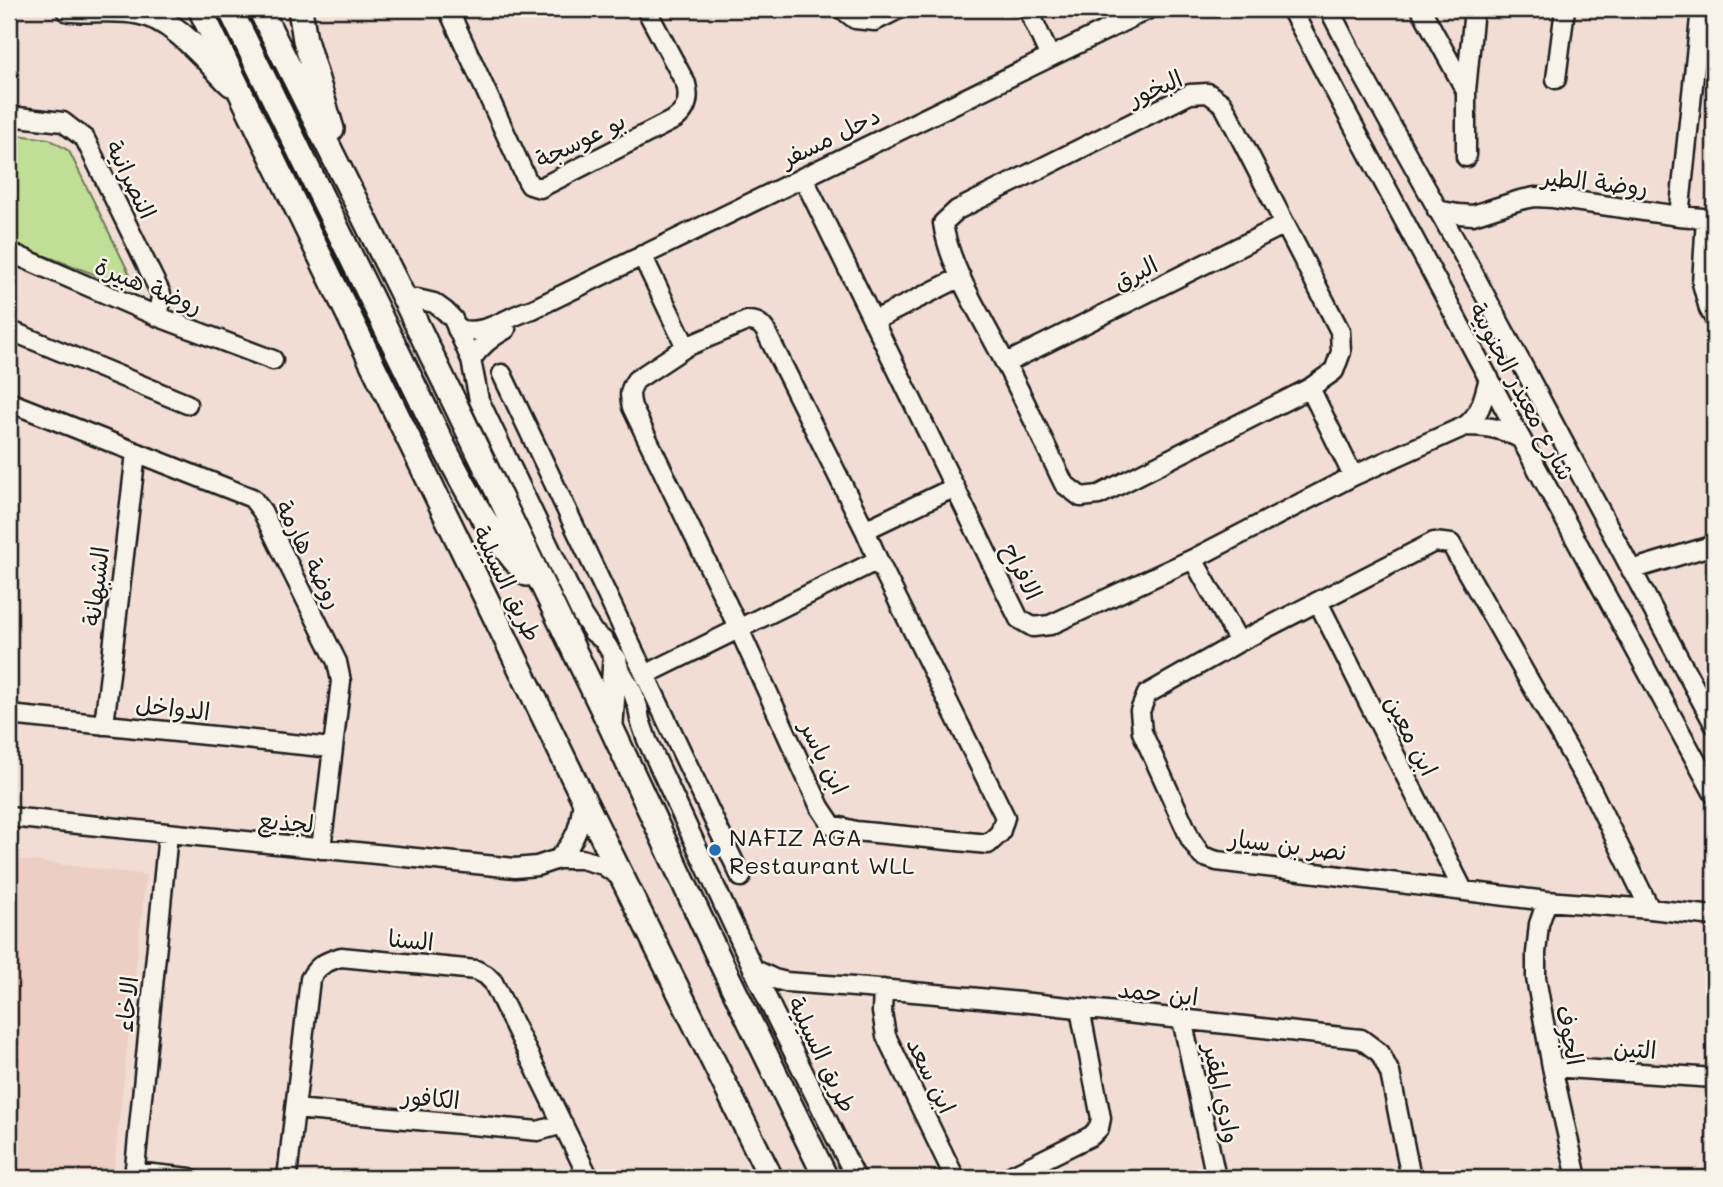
<svg xmlns="http://www.w3.org/2000/svg" width="1723" height="1187" font-family="Mali,'Playpen Sans Arabic',sans-serif">
<style>
.built{fill:#edcec4}
.park{fill:#c1de96;stroke:#6e7d59;stroke-width:2}
.lines{fill:none;stroke-linecap:round;stroke-linejoin:round}
.minor-casing{stroke:#1c1c1c;stroke-width:23}
.major-casing{stroke:#1c1c1c;stroke-width:28}
.minor{stroke:#f7f3e8;stroke-width:18}
.major{stroke:#f7f3e8;stroke-width:23}
.poi-dot{fill:#1f6fb2;stroke:#f7f3e8;stroke-width:2.5}
.labels{text-anchor:middle;dominant-baseline:central;stroke-width:5;stroke-linejoin:round;paint-order:stroke}
.street-label{font-size:24px;fill:#1c1c1c;stroke:#f7f3e8}
.poi-label{font-size:24px;fill:#1c1c1c;stroke:#f7f3e8;text-anchor:start}
</style>
<rect width="100%" height="100%" fill="#f1ddd3"/>
<filter id="ink" filterUnits="userSpaceOnUse"><feTurbulence type="fractalNoise" baseFrequency=".0143" numOctaves="2"/><feDisplacementMap in="SourceGraphic" scale="14" xChannelSelector="R" yChannelSelector="G"/><feConvolveMatrix kernelMatrix="1 2 1 2 8 2 1 2 1" color-interpolation-filters="sRGB"/></filter>
<g filter="url(#ink)">
<path class="built" d="M 9,858 L 146,875 L 113,1178 L 9,1178 Z"/>
<path class="park" d="M 9,134 L 49,139 L 69,151 L 130,275 L 128,287 L 9,242 Z"/>
<g class="lines">
<defs>
<path id="minor" d="M 448,9 L 527,180 L 530,185 L 540,188 L 675,119 C 687,110 690,99 686,84 L 646,9
M 842,9 L 855,19 L 875,21 L 899,9
M 1028,9 L 1050,57
M 1291,9 L 1521,439 L 1714,794
M 1329,9 L 1364,77 L 1465,258 L 1714,724
M 1421,9 L 1466,91
M 1556,79 L 1565,9
M 1208,93 L 1223,104 L 1340,331 L 1341,352 L 1334,371 L 1310,388 L 1099,495 L 1081,497 L 1064,484 C 1043,441 1024,398 1002,357 C 982,317 949,267 943,223 L 957,210 L 1190,94 Z
M 9,116 L 63,122 L 85,139 L 161,294 L 159,317
M 1466,157 L 1466,91 L 1474,9
M 803,177 L 1019,619 L 1033,627 L 1050,625 L 1193,559 L 1353,476 L 1465,426 C 1481,415 1484,396 1489,378
M 1437,210 L 1458,214 L 1473,215 L 1520,200 L 1535,197 L 1553,198 L 1679,216 L 1714,219
M 1679,216 L 1701,9
M 1706,218 L 1702,283 L 1709,309 L 1714,318
M 9,252 L 159,317 L 273,360
M 642,255 L 686,347
M 405,300 L 417,299 L 434,303 L 445,311 L 453,319 L 471,360 L 479,400 L 582,615 L 593,632 L 603,640 L 608,647 L 633,693 L 638,707 L 640,720 L 647,740 L 773,1011 L 856,1178
M 747,321 C 756,321 760,323 765,330 L 865,530 L 878,560 L 1005,817 L 1000,833 L 988,844 L 855,831 L 832,825 L 820,807 L 739,629 L 632,407 C 629,396 629,390 636,380 L 686,347 Z
M 873,321 L 961,277
M 457,329 C 486,337 507,316 533,309 L 1149,9
M 9,330 L 187,404
M 471,360 C 480,346 491,337 506,329
M 1006,363 L 1285,224
M 502,374 L 741,877
M 1310,388 L 1353,476
M 9,402 L 252,498 L 262,511 L 337,662 L 341,681 L 321,849
M 1465,426 C 1486,426 1502,428 1521,439
M 865,530 L 955,487
M 1193,559 L 1239,642
M 1631,570 L 1714,545
M 1318,602 L 1463,890
M 645,675 L 878,560
M 9,715 L 332,748
M 104,725 L 136,453
M 9,817 L 515,868 L 537,866 L 558,859 L 581,859 L 603,865 L 622,878
M 558,859 C 577,839 581,824 583,798
M 1547,901 L 1539,924 L 1536,953 L 1536,978 L 1552,1067 L 1577,1178
M 1650,909 L 1591,789 L 1451,544 L 1434,542 L 1239,642 L 1147,694 L 1140,711 L 1142,732 L 1191,840 L 1202,856 L 1217,861 L 1547,901 L 1650,909 L 1714,916
M 753,969 L 774,979 L 786,982 C 978,995 1170,1018 1361,1039 L 1380,1053 L 1390,1073 L 1411,1178
M 883,989 L 882,1012 L 886,1036 L 955,1178
M 1182,1019 L 1216,1178
M 1552,1067 L 1714,1078
M 295,1109 L 538,1131 L 563,1124
M 134,1172 L 190,1178
M 134,1178 L 168,834
M 287,1178 L 310,979 C 318,965 325,962 341,957 L 476,970 L 486,975 L 493,982 L 589,1178
M 1006,1178 L 1091,1136 L 1099,1128 L 1101,1118 L 1080,1009"/>
<path id="major" d="M 68,9 C 91,12 115,7 138,12 C 174,18 205,59 231,84
M 200,9 L 583,798 L 771,1178
M 230,9 L 444,447 C 467,492 491,537 527,574
M 260,9 L 405,300 L 611,727 L 724,969 L 826,1178
M 300,9 L 305,40 L 332,129
M 611,723 L 615,660"/>
</defs>
<use href="#minor" class="minor-casing"/>
<use href="#major" class="major-casing"/>
<use href="#minor" class="minor"/>
<use href="#major" class="major"/>
</g>
</g>
<circle class="poi-dot" cx="715" cy="850" r="7"/>
<g class="labels">
<g class="street-label">
<text transform="translate(1155 87) rotate(-23)">البخور</text>
<text transform="translate(830 136) rotate(-26)">دحل مسفر</text>
<text transform="translate(580 139) rotate(-26)">بو عوسجة</text>
<text transform="translate(132 179) rotate(64)">النصرانية</text>
<text transform="translate(1595 181) rotate(6)">روضة الطير</text>
<text transform="translate(1135 272) rotate(-26)">البرق</text>
<text transform="translate(149 285) rotate(22)">روضة هبيرة</text>
<text transform="translate(1523 391) rotate(62)">شارع معيذر الجنوبية</text>
<text transform="translate(310 554) rotate(63)">روضة هارمة</text>
<text transform="translate(1023 571) rotate(64)">الافراح</text>
<text transform="translate(508 583) rotate(64)">طريق السيلية</text>
<text transform="translate(95 586) rotate(-83)">الشبهانة</text>
<text transform="translate(173 707) rotate(6)">الدواخل</text>
<text transform="translate(1412 735) rotate(63)">ابن معين</text>
<text transform="translate(825 757) rotate(64)">ابن ياسر</text>
<text transform="translate(286 821) rotate(5)">لجذيع</text>
<text transform="translate(1288 844) rotate(7)">نصر بن سيار</text>
<text transform="translate(411 939) rotate(5)">السنا</text>
<text transform="translate(1158 992) rotate(6)">ابن حمد</text>
<text transform="translate(126 1004) rotate(-84)">الاخاء</text>
<text transform="translate(1571 1035) rotate(79)">الجوف</text>
<text transform="translate(1635 1048) rotate(4)">التين</text>
<text transform="translate(823 1054) rotate(64)">طريق السيلية</text>
<text transform="translate(932 1075) rotate(64)">ابن سعد</text>
<text transform="translate(1223 1093) rotate(78)">وادي المقير</text>
<text transform="translate(431 1097) rotate(5)">الكافور</text>
</g>
<g class="poi-label">
<text x="729" y="836">NAFIZ AGA<tspan x="729" dy="28">Restaurant WLL</tspan></text>
</g>
</g>
<rect width="1723" height="1187" fill="none" stroke="#f7f3e8" stroke-width="35"/>
<rect x="18" y="18" width="1688" height="1152" fill="none" stroke="#1c1c1c" stroke-width="2.5" filter="url(#ink)"/>
</svg>
